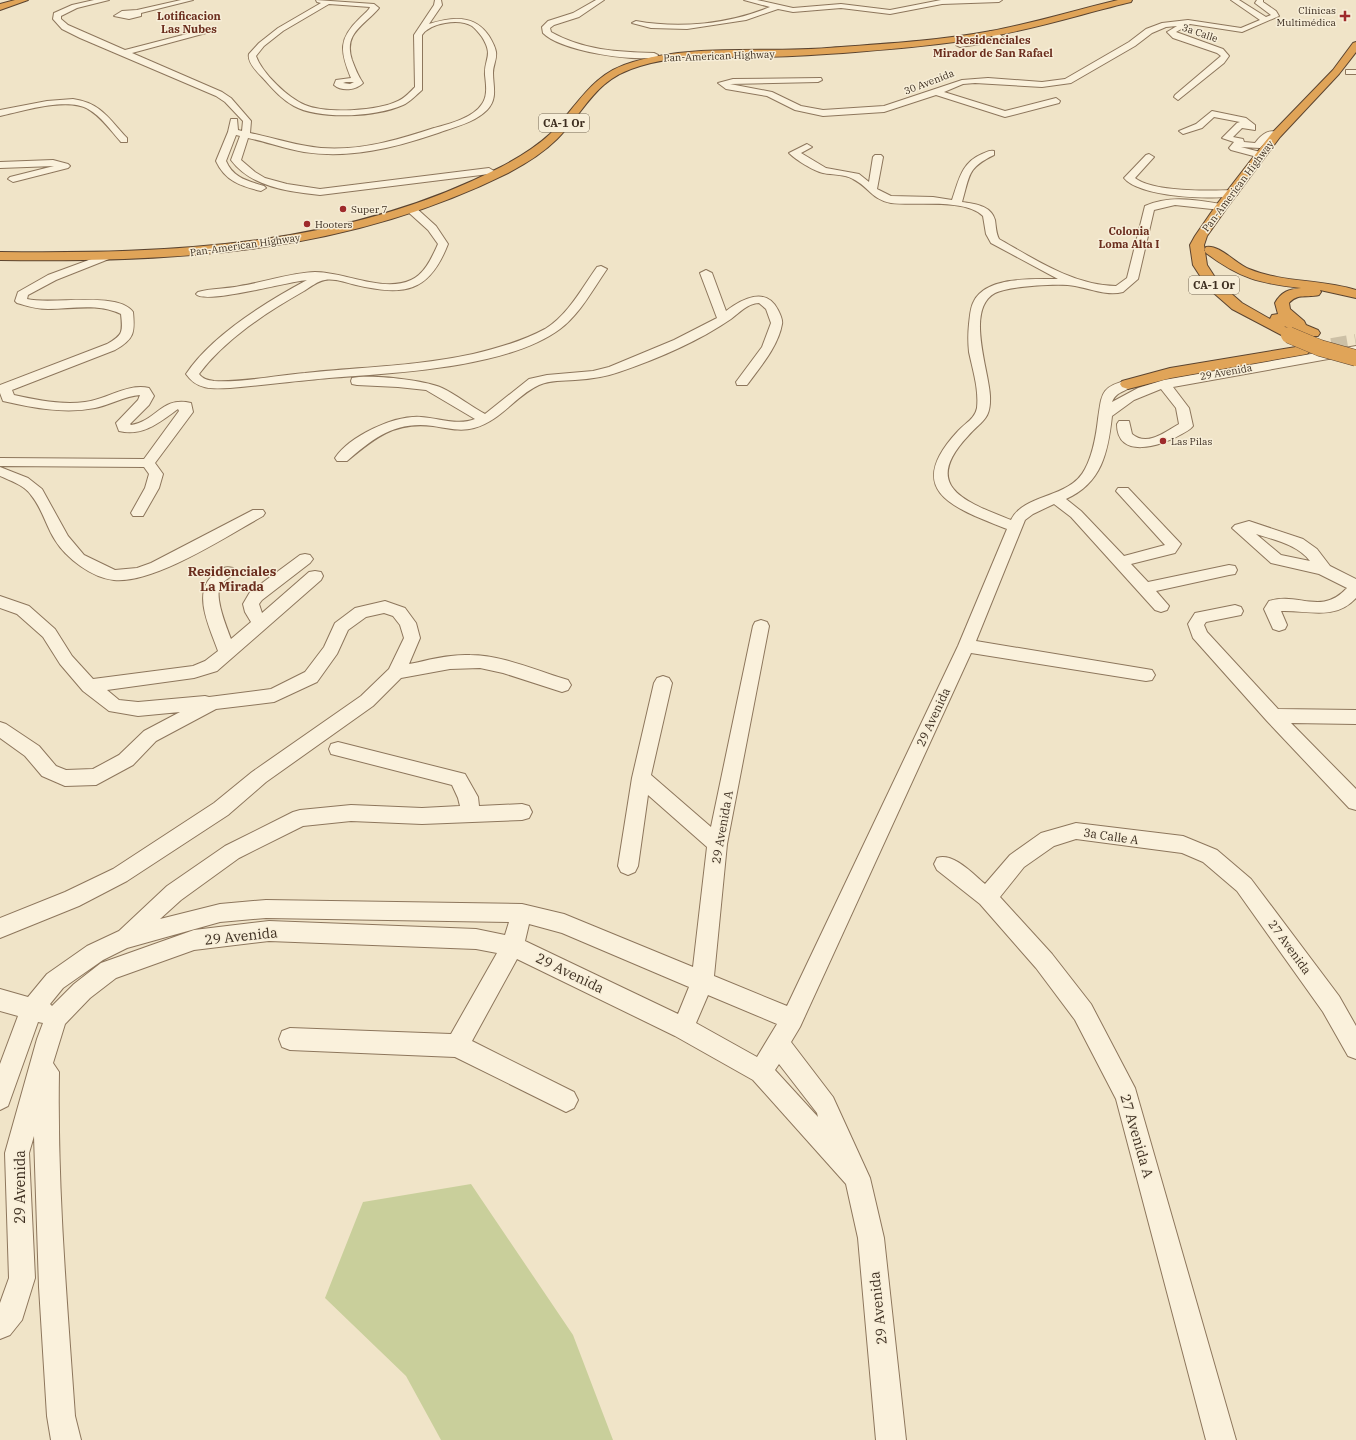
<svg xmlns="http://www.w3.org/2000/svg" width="1356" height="1440" font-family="'IBM Plex Serif',serif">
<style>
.green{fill:#c9cf9b}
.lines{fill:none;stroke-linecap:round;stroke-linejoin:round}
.highway-tunnel{stroke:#ccc0a6;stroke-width:16;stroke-dasharray:16 8;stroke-linecap:butt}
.street-casing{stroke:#8d765c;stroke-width:2}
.highway-casing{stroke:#5b4430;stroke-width:2}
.street{fill:#faf1dc;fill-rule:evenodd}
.highway{fill:#e0a458;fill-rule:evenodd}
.highway-bridge-casing{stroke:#5b4430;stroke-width:17;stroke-linecap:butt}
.highway-bridge{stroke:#e0a458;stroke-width:16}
.poi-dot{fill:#9e2a2b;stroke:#f7eed8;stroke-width:1.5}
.labels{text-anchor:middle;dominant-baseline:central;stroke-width:3;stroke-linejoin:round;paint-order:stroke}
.far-poi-label{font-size:10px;fill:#3d2e20;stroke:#f7eed8;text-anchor:start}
.far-street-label{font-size:10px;fill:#3d2e20;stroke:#f7eed8}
.far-neighbourhood-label{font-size:11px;font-weight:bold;fill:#6b2e1e;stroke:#f7eed8}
.shield{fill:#f7eed8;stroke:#756857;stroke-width:1}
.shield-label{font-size:11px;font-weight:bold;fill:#3d2e20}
.street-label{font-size:12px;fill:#3d2e20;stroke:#f7eed8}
.neighbourhood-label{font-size:13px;font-weight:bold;fill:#6b2e1e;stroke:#f7eed8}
.near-street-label{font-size:14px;fill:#3d2e20;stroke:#f7eed8}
</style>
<rect width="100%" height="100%" fill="#f0e4c8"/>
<path class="green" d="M 471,1184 L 573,1335 L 613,1440 L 441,1440 L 406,1376 L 325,1298 L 363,1202 Z"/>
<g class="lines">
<path class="highway-tunnel" d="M 1308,350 L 1356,342"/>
<defs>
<path id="street" d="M 94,0 L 109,0 L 77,8 L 61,16 L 61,19 L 68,25 L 125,50 L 206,29 L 206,33 L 132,53 L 222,92 L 231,98 L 251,121 L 250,133 C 274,138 297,146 321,148 C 361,151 397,140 434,128 C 449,124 473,118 482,104 C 488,96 486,84 485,75 C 484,58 494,56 482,37 C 479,33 476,29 472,26 C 459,18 430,23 422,35 L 422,90 C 416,95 410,102 403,105 C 376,117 320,120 294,106 C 281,99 272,88 262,77 C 257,72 247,62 249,54 L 259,43 L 278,28 L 321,3 L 317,2 L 316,0 L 374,4 L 379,8 C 364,26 343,33 352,60 C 355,68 358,76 363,83 C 356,90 342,92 334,85 L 336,80 L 351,78 C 340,51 338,39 360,18 C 364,14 369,10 370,7 L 329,4 L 283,31 L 264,46 L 256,56 C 262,73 288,98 305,105 C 326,114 378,111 398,101 C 405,98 410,92 415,87 L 414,35 L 434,5 L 435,0 L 441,0 L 442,5 L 429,24 C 452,17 474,14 489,36 C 492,41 495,46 496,52 C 497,60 493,65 493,73 C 493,86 498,99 487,110 C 474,123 454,127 438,133 C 394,148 350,159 304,152 C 285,149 267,142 248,138 L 241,160 L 255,172 L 265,178 L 287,184 L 320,189 L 489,168 L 494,171 L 489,174 L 320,195 C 289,192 251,187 231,160 L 240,136 L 236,135 L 226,161 C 233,178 248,181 264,186 L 266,188 L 261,191 C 241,186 225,181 216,161 L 228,132 L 231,119 L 237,119 L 238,130 L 242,131 L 243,121 L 225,102 L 216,96 L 80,38 L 62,29 L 53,19 L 54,13 L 72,5 ZM 346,82 L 354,82 L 350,84 L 343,83 Z
M 181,0 L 193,0 L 141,13 L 141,16 L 129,19 L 114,16 L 122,11 L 137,10 Z
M 596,0 L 604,0 L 579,17 L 554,25 L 550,28 L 551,32 C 583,50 617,52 654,53 L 658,55 L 657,57 C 632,62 561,51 543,33 L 542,27 L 548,21 L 573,13 Z
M 744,0 L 757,0 L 793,8 L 841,4 L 890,10 L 941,0 L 1002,0 L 999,2 L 942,4 L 890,14 L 841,8 L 793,12 L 778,9 L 746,20 L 687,29 L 651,28 L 632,23 L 636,21 C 680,29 729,24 770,7 Z
M 1231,0 L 1239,0 L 1266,17 L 1271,15 L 1255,3 L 1257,0 L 1263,0 L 1263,2 L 1276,11 L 1279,16 L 1242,32 L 1190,24 L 1176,32 L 1223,49 L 1229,56 L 1224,63 L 1178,100 L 1174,97 L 1175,95 L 1221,56 L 1217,53 L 1173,38 L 1167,32 L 1177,26 L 1166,27 L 1152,33 L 1135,46 L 1071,83 L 1042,87 L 975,83 L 963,84 L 944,92 L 1005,111 L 1056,98 L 1060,101 L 1059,103 L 1005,117 L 936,95 L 884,112 L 823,116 L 795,110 L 767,96 L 726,89 L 718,83 L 733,79 L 821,78 L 822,80 L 818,82 L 730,84 L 772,92 L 801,106 L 823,110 L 884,106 L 962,80 L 988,78 L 1042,82 L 1065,79 L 1129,42 L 1146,29 L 1162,23 L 1188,20 L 1241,28 L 1260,20 Z
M 990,31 L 996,31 L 1005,39 L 1001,41 L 960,47 L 956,45 L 960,43 L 994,38 L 989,33 Z
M 1346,70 L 1356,70 L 1356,74 L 1346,74 Z
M 73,99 C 101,103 109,119 127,138 L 127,142 L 121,142 C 111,131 101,116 88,109 C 67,97 23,111 0,116 L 0,110 L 47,101 Z
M 1212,111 L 1246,118 L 1255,125 L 1255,130 L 1242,128 L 1233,137 L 1243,139 L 1244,142 L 1255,143 C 1261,135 1271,126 1281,135 L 1276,138 L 1269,138 L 1260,148 L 1241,147 L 1264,153 L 1264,157 L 1261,158 L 1231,150 L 1229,148 L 1234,142 L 1222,138 L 1237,123 L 1240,122 L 1214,117 L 1202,128 L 1183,134 L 1179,131 L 1196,124 Z
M 807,144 L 812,147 L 801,153 L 826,168 L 859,174 L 869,182 L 873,157 L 875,155 L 881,155 L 883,157 L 877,189 L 891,196 L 933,197 L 952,200 C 959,180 961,163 982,154 C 987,152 989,150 994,151 L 994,155 C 967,168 970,175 962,202 C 974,204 991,205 995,220 C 996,227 996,233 999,239 C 1036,260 1073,285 1116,286 L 1127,278 L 1145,206 C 1170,195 1195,200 1221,204 L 1226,207 L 1221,210 L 1175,205 L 1154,210 L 1138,279 L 1123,292 C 1107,296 1091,289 1075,286 C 1061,283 1008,286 995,293 C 965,309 989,370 990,396 C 991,420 982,420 968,436 C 920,487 966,502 1011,520 C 1024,493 1070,499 1085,469 C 1093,454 1096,436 1098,419 C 1102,394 1100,387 1128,380 L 1134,384 C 1128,392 1117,390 1112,402 L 1138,388 L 1164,380 L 1356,346 L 1356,354 L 1173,387 L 1189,408 L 1193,426 C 1190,430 1185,432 1180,435 C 1161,446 1117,460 1117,424 L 1119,421 L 1129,421 L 1132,434 C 1147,447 1165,432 1179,424 L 1176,408 L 1161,389 L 1134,400 L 1112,416 C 1108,452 1102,483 1066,499 L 1081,511 L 1124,556 L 1165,545 L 1116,491 L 1118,488 L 1128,488 L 1181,544 L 1175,553 L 1131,564 L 1148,582 L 1229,565 L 1235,566 L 1237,570 L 1235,574 L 1229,575 L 1156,591 L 1169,606 L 1167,610 L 1161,612 L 1155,610 L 1071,517 L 1054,504 L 1033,514 L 1025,520 L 976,641 L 1146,669 L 1152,670 L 1155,675 L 1152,680 L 1146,681 L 971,653 L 800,1027 L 791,1042 L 833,1097 L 870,1178 L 884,1238 L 906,1440 L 876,1440 L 858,1238 L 846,1184 L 753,1080 L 675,1036 L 517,959 L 472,1041 L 574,1092 L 578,1100 L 574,1108 L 566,1112 L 455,1057 L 290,1050 L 282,1047 L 279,1039 L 282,1031 L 290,1028 L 451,1034 L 497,953 L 476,949 L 269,941 L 194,950 L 116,978 L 90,998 L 65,1024 L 53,1063 L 59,1072 C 57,1187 67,1301 75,1416 L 81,1440 L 51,1440 L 47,1416 L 39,1287 L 34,1136 L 29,1153 L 35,1278 L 22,1320 L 10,1335 L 0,1339 L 0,1303 L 9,1278 L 5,1153 L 37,1039 L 43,1023 L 38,1022 L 8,1106 L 0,1110 L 0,1064 L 18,1016 L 0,1011 L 0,989 L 28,997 L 47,974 L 87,946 L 119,931 L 167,886 L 225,846 L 293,812 L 300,810 L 351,805 L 422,808 L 460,806 L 458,798 L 452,785 L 331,754 L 329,749 L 331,744 L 338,742 L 465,774 L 478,797 L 479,806 L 522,804 L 529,806 L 532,812 L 529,818 L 522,820 L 422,824 L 351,821 L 303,826 L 239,858 L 181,900 L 160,919 L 220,904 L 266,900 L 522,904 L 564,914 L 693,967 L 707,847 L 648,795 L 638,866 L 635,872 L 628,875 L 621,872 L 618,866 L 632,778 L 654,683 L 657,678 L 663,676 L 669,678 L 672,683 L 651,775 L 711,827 L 753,626 L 755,622 L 761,620 L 767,622 L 769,626 L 727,844 L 714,976 L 787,1006 L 958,646 L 1007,529 C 954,508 902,491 958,431 C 965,423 975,419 977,408 C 979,389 973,371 969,352 C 968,342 968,334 969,324 C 970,317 970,308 974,301 C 987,276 1034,279 1058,279 L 991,243 L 986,234 L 983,216 C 965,198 915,206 891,203 C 871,199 869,187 853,179 C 845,174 832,175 823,173 C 814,171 796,160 789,153 ZM 266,918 L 509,922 L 505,935 L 476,929 L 269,921 L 194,930 L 101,963 L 74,984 L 52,1006 L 50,1004 L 63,988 L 103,960 L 127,948 L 220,922 ZM 529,924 L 562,933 L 689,987 L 678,1014 L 525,941 ZM 708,995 L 777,1024 L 757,1057 L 696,1023 ZM 779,1064 L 817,1113 L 818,1117 L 775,1070 Z
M 1149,154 L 1154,157 L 1135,178 C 1152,192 1210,191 1233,190 L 1238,193 L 1237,195 C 1214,201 1139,197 1124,178 L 1146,155 Z
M 53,160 L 68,164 L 70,166 L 68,168 L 13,182 L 8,179 L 10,177 L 54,166 L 0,168 L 0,162 Z
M 411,206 L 415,207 L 436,226 L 448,244 C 429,293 404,296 356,285 C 347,283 334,278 325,280 C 318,281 310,287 304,291 C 267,312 225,339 199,374 C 203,379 207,380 214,381 C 240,383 279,375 305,373 C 361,367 418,366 473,354 C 498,348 523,341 545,329 C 568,315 582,288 597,267 L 601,266 L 607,269 C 593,289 580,314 560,329 C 508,368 394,373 329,378 C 296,381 263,385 230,388 C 212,389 197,390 186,374 C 212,335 266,302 307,280 C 291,281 204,305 196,294 L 198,292 C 212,288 226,289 240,286 C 265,282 290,273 315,272 C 344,272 384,293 411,280 C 425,274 432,257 438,244 L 428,230 L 407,211 L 406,209 Z
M 105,254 L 109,255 L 110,257 L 109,259 L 56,280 L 28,295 L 27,299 C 52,305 118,291 133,312 C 135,333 134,339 115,350 L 12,390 L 14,395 C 37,400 61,405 85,402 C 106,400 127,383 149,388 L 154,396 L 149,405 L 130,424 L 131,425 C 157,421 161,396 191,403 L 193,412 L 155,463 L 163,474 L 159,488 L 143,516 L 133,516 L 131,513 L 145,488 L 149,474 L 144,467 L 0,466 L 0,458 L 144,459 L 179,411 L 178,409 C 160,422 143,437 119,431 L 116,423 L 138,400 L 140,395 C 125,396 110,405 95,408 C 65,414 33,408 3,401 L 0,393 L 0,385 L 107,344 C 123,335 123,332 121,314 C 97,303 73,309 48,309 C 37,309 27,306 17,303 L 15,301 L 18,292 L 48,275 Z
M 706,270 L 712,273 L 726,311 C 742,299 766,286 778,310 C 780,314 783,320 782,324 C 778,347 760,367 747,385 L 737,385 L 736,382 L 762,347 L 771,323 L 766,309 L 759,303 C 748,303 739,313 731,319 C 699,341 655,360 619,372 C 605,377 590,379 575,380 C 563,381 550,380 539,385 C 515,396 501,421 474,428 C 460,432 447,428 433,426 C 395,421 374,438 347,461 L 337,461 L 335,458 C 350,436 394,415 421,417 C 438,418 458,426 475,419 L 426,390 L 398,387 L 357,385 L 352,384 L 351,381 L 352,378 C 370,374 425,380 442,388 C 457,395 470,406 485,414 L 529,379 L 547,375 L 593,371 L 609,367 L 674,340 L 717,318 L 700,273 Z
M 0,467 L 28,478 L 42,489 L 68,536 L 84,555 L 115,570 L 137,568 L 151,563 L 253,510 L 263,510 L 265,513 L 263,516 C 227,536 154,584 114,580 C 92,578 66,558 55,540 C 46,526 42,508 31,495 C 24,485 11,481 0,476 Z
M 1249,521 L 1303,539 L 1317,549 L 1330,566 L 1356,579 L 1356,598 C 1335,621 1308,610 1281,611 L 1287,625 L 1285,629 L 1279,631 L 1273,629 L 1264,609 L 1269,601 C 1299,592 1321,616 1347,588 L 1319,574 L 1271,563 L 1232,528 L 1235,525 ZM 1256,534 C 1275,540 1298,545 1310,561 L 1281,555 Z
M 305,554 L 310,555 L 313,559 L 310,563 L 262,600 L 259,604 L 262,613 L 309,572 L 315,571 L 321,572 L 323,576 L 321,580 L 217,671 L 194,678 L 107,690 L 119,700 L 138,702 L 205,696 L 209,697 L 271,689 L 305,672 L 324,647 L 335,623 L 355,608 L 385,601 L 405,608 L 416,623 L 420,638 L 409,664 C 429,660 449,654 470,655 C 503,655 537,671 568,680 L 571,685 L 568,690 L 562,692 L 503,673 L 480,668 L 450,669 L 401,678 L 373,706 L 266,782 L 228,815 L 127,881 L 79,906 L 0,938 L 0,918 L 65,892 L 113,869 L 214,803 L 252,772 L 361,696 L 389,669 L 404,638 L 400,625 L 393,616 L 384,613 L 366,617 L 348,630 L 337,654 L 317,682 L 274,702 L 216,709 L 156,741 L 133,765 L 96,785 L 65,786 L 42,776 L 25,756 L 0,738 L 0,722 L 6,724 L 39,746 L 56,766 L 66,770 L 93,769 L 119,755 L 144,731 L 180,712 L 138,716 L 109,711 L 83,691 L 60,664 L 43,637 L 17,614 L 0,608 L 0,596 L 29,606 L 55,629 L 72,656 L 93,679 L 193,666 L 205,661 L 218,651 C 210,628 190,590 216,573 C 222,568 225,566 233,568 L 235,572 C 231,578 225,579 221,585 C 213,595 227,628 231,639 L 251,622 L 245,612 L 243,604 L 250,592 L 300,555 Z
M 1235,605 L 1241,607 L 1243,611 L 1241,615 L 1206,622 L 1204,625 L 1207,632 L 1278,709 L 1356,710 L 1356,724 L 1291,723 L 1356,789 L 1356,810 L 1349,808 L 1267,721 L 1193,638 L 1188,624 L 1195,613 Z
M 1076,823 L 1183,836 L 1217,850 L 1251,879 L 1339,996 L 1356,1026 L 1356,1059 L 1348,1056 L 1323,1012 L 1237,891 L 1203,862 L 1182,853 L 1076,839 L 1054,846 L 1024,867 L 1000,897 L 1052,954 L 1091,1004 L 1135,1088 L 1236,1440 L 1206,1440 L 1116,1099 L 1075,1020 L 1036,968 L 980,904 L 937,870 L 934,864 L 937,858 C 953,852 973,874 985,884 L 1010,855 L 1041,833 Z"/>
<path id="highway" d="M 15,0 L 28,0 L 0,10 L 0,4 Z
M 1118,0 L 1132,0 L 1131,2 C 1085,13 1039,28 992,36 C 943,45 893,49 843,53 C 813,55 783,57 753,57 C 716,57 676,55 640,66 C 594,79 587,109 557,139 C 543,153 525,164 508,173 C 345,254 178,262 0,260 L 0,252 C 171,254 346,247 501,167 C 518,158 536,147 550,134 C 579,105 590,74 633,62 C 693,44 765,53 827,48 C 882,44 937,41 991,31 C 1034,23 1076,10 1118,0 Z
M 1356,42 L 1356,52 L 1339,74 L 1280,137 L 1226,209 L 1207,236 L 1204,245 L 1207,265 L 1218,282 L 1242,303 L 1270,319 L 1272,315 L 1278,314 L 1275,303 C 1281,292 1289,289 1301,288 C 1259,283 1241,279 1206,253 L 1204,250 L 1206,247 C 1219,244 1236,264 1249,269 C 1283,283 1321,279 1356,290 L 1356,298 L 1320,290 L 1321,292 L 1319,295 C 1308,298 1297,293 1289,303 L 1290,309 L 1304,321 L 1306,325 L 1318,330 L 1320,333 L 1318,336 L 1308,336 L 1284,326 L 1296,335 L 1294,338 L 1289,339 L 1232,309 L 1208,288 L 1193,265 L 1190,245 L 1195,236 L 1217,204 L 1272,133 L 1333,70 L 1353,43 Z
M 1302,346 L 1307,348 L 1310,351 L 1307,354 L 1171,378 L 1128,389 L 1122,387 L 1120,384 L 1122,381 L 1170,368 Z"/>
</defs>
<use href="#street" class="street-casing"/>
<use href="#highway" class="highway-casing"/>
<use href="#street" class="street"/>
<use href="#highway" class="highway"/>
<defs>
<path id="highway-bridge" d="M 1289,335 L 1320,348 L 1356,358"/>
</defs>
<use href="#highway-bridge" class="highway-bridge-casing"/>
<use href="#highway-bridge" class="highway-bridge"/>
</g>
<g class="poi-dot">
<path d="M1343 10h4v4h4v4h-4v4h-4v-4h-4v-4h4z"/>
<circle cx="343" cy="209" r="4"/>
<circle cx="307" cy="224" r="4"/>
<circle cx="1163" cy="441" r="4"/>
</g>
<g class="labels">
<g class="far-poi-label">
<text x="1336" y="10" text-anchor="end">Clínicas<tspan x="1336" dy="12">Multimédica</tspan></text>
<text x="351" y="209">Super 7</text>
<text x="315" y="224">Hooters</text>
<text x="1171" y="441">Las Pilas</text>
</g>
<g class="far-street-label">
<text transform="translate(1200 33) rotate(19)">3a Calle</text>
<text transform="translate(719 56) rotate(-2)">Pan-American Highway</text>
<text transform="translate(929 82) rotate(-21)">30 Avenida</text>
<text transform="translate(1238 186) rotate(-53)">Pan-American Highway</text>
<text transform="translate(245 245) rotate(-8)">Pan-American Highway</text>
<text transform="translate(1226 372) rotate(-10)">29 Avenida</text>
</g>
<g class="far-neighbourhood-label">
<text x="189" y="16">Lotificacion<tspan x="189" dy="13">Las Nubes</tspan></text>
<text x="993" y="40">Residenciales<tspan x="993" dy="13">Mirador de San Rafael</tspan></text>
<text x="1129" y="231">Colonia<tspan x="1129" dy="13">Loma Alta I</tspan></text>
</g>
<g class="shield">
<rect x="539" y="114" width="50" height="18" rx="3"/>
<rect x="1189" y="276" width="50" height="18" rx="3"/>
</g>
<g class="shield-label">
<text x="564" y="123">CA-1 Or</text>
<text x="1214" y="285">CA-1 Or</text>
</g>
<g class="street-label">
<text transform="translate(933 717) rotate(-65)">29 Avenida</text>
<text transform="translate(722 827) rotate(-80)">29 Avenida A</text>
<text transform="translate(1111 836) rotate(8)">3a Calle A</text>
<text transform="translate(1290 947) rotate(54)">27 Avenida</text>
</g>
<g class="neighbourhood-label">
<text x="232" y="571">Residenciales<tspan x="232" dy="15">La Mirada</tspan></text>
</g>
<g class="near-street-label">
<text transform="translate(241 936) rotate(-6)">29 Avenida</text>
<text transform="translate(570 973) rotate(26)">29 Avenida</text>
<text transform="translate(1137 1136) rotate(74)">27 Avenida A</text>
<text transform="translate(20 1187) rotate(-90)">29 Avenida</text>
<text transform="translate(878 1308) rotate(-96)">29 Avenida</text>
</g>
</g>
</svg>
